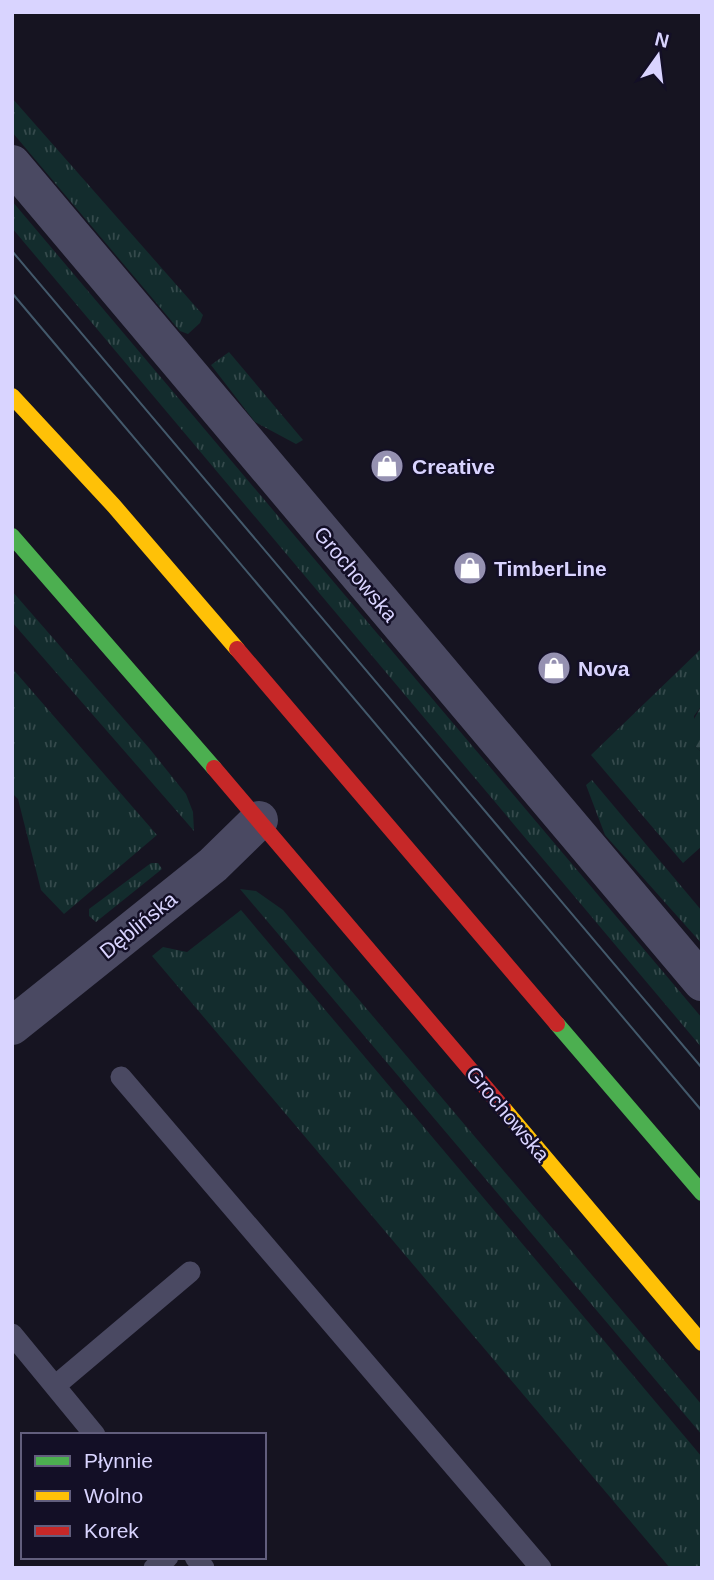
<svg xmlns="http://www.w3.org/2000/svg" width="714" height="1580" font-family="Helvetica,sans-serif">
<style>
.grass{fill:url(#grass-tufts)}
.forest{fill:url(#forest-firs)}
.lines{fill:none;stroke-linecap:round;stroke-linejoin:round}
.lane{stroke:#4a4962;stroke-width:21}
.street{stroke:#4a4962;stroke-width:38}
.fast{stroke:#4caf50;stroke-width:16}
.slow{stroke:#ffc107;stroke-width:16}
.jam{stroke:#c62828;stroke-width:16}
.tram{stroke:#43596b;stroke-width:2}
.labels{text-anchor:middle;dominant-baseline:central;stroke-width:5;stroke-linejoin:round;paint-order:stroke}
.poi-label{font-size:21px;font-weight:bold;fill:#d9d4ff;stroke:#130f26;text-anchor:start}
.street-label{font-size:21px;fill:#d9d4ff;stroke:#130f26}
</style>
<defs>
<pattern id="grass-tufts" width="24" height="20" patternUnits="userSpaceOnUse" patternTransform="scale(1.75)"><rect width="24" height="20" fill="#132c2d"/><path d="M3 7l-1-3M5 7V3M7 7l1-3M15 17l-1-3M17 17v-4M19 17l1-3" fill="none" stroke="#354a4c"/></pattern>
<pattern id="forest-firs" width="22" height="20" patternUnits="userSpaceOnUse" patternTransform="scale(1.75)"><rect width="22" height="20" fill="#132c2d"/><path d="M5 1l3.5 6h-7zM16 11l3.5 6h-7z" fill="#354a4c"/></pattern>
</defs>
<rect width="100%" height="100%" fill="#161421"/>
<path class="grass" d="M 12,98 L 203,315 L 200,323 L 188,334 L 180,331 L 12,132 Z
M 12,201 L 702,1018 L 702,1048 L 12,228 Z
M 229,352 L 303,440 L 296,444 L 255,422 L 211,365 Z
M 12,591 L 149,748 L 186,794 L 193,812 L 194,831 L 12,622 Z
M 702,648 L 702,705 L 694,716 L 695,746 L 702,753 L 702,846 L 683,863 L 591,755 Z
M 12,668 L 157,835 L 64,914 L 41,890 L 18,799 L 12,793 Z
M 592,780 L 702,911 L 702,944 L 605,835 L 586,785 Z
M 151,863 L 158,863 L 162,869 L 96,922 L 89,916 L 89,909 Z
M 240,889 L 256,891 L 283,910 L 702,1405 L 702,1435 Z
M 241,910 L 702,1457 L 702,1568 L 670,1568 L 152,956 L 163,947 L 187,952 Z"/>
<path class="forest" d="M 702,705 L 702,753 L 695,746 L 690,726 Z"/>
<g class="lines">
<path class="lane" d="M 121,1077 L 541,1568
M 12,1334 L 95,1435
M 55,1386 L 190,1272
M 195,1557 L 204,1568
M 154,1568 L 168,1557"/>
<path class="street" d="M 12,164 L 702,982
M 12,1026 L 213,865 L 259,820"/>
<path class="fast" d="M 12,536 L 214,768
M 557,1024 L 702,1193"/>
<path class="slow" d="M 12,396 L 114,506 L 237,649
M 503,1108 L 702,1343"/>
<path class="jam" d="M 237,649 L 557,1024
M 214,768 L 503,1108"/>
<path class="tram" d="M 12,251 L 702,1068
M 12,293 L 702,1111"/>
</g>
<defs>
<symbol id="shop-disc" viewBox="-11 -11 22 22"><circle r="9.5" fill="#9591b1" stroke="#130f26"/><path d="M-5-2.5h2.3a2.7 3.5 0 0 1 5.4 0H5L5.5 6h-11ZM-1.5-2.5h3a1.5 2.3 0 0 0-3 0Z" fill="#fff"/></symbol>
</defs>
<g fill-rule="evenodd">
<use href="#shop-disc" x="368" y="447" width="38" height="38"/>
<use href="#shop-disc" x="451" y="549" width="38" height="38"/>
<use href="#shop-disc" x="535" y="649" width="38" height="38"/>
</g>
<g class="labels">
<g class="poi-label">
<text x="412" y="466">Creative</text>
<text x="494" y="568">TimberLine</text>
<text x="578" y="668">Nova</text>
</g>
<g class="street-label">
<text transform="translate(356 574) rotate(50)">Grochowska</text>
<text transform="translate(138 925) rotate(-39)">Dęblińska</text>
<text transform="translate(508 1114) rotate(50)">Grochowska</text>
</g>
</g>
<rect width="714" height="1580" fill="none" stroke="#d9d4ff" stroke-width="28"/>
<rect x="21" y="1433" width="245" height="126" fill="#130f26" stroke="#625e7d" stroke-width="2"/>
<rect x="35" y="1456" width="35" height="10" fill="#4caf50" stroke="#625e7d" stroke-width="2"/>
<text x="84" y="1468" font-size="21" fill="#d9d4ff">Płynnie</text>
<rect x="35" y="1491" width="35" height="10" fill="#ffc107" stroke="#625e7d" stroke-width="2"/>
<text x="84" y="1503" font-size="21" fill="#d9d4ff">Wolno</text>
<rect x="35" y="1526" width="35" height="10" fill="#c62828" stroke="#625e7d" stroke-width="2"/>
<text x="84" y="1538" font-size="21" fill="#d9d4ff">Korek</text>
<g transform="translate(658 56) rotate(14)" stroke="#130f26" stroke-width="5" paint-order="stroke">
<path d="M0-5L12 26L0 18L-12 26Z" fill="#d9d4ff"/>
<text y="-10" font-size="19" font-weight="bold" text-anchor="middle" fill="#d9d4ff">N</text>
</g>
</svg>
